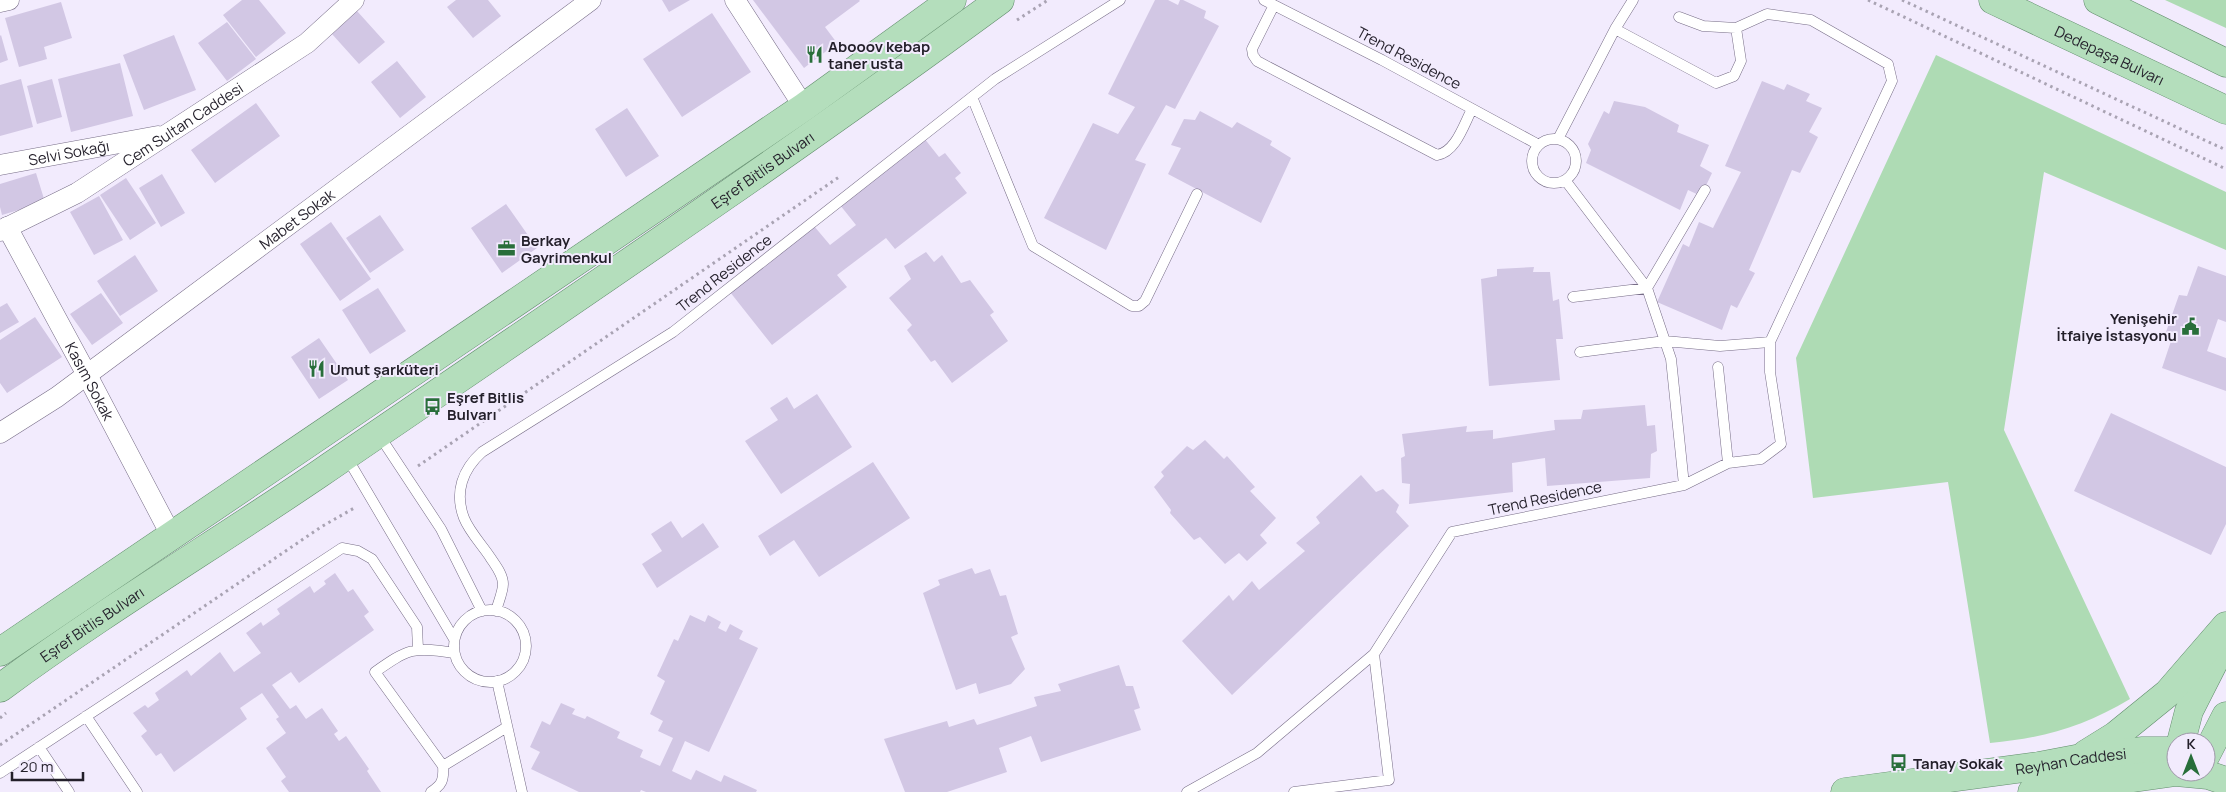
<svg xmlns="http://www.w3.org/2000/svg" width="2226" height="792" font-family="Manrope,sans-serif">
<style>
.green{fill:#aedbb4}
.building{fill:#d2c7e4}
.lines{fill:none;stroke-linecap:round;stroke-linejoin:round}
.lane-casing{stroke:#766c86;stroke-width:11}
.street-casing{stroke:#766c86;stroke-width:21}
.primary-casing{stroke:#618d6c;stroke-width:29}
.path{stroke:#a9a3b3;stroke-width:3;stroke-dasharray:2.5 4;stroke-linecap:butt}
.lane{stroke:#fff;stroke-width:10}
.street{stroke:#fff;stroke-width:20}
.primary{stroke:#b4debc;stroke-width:28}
.labels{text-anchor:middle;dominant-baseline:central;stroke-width:4;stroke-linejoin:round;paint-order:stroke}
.poi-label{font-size:15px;font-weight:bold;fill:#231f2a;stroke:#f2ebfd;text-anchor:start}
.street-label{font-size:15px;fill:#231f2a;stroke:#f2ebfd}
</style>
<rect width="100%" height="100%" fill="#f2ebfd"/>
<path class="green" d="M 2165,0 L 2226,0 L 2226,28 Z
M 1936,55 L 2226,192 L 2226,250 L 2044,172 L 2004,430 L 2130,699 C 2083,727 2044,738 1990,743 L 1948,482 L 1813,498 L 1796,358 Z"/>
<path class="building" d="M 242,0 L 259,0 L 286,33 L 256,57 L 223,15 Z
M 456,0 L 488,0 L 501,16 L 473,38 L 447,7 Z
M 662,0 L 690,0 L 669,12 Z
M 753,0 L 859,0 L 860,1 L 825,27 L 837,43 L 804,68 Z
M 1155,0 L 1168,0 L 1178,5 L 1180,0 L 1183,0 L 1206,11 L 1204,18 L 1219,26 L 1175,109 L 1166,105 L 1135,160 L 1146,164 L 1106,250 L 1044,218 L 1093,123 L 1118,134 L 1135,107 L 1108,94 Z
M 61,2 L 72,38 L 44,47 L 47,59 L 19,67 L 5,18 Z
M 357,11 L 385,42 L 359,64 L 332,34 Z
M 712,13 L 751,72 L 682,117 L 643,59 Z
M 227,22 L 256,59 L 227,81 L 198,43 Z
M 1,35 L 8,60 L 0,63 L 0,36 Z
M 174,35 L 196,90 L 144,110 L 123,55 Z
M 397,61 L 426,97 L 400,118 L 371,82 Z
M 120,63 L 133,116 L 71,132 L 58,79 Z
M 21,79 L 33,127 L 0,136 L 0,85 Z
M 52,79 L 62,117 L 37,124 L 27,86 Z
M 1762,81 L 1784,90 L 1787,84 L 1810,94 L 1806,101 L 1822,108 L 1809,132 L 1818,137 L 1800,173 L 1792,170 L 1749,270 L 1755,273 L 1737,308 L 1731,305 L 1722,330 L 1657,302 L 1683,244 L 1689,247 L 1699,222 L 1713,228 L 1741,172 L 1725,166 Z
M 1614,101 L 1645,107 L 1679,125 L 1677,132 L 1709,145 L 1700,166 L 1712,173 L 1701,196 L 1688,190 L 1680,210 L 1586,163 L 1591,150 L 1588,144 L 1604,111 L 1609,114 Z
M 256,103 L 280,136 L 215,183 L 191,150 Z
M 627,108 L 659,156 L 626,177 L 595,129 Z
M 1200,111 L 1232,128 L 1237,122 L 1272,141 L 1270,145 L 1291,158 L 1261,223 L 1168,174 L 1181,148 L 1171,145 L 1184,119 L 1195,120 Z
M 924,138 L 939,157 L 945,153 L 961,173 L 955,178 L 967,193 L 895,249 L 886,238 L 837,275 L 847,287 L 772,345 L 730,292 L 814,226 L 830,245 L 856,225 L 840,205 Z
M 36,173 L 45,202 L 2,215 L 0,207 L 0,184 Z
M 162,174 L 185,213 L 161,227 L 139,188 Z
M 126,178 L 156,223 L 130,240 L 100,195 Z
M 99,196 L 123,240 L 94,255 L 70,212 Z
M 506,204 L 537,248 L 502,273 L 471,228 Z
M 380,215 L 404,250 L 370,273 L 346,238 Z
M 331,222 L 371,279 L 340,301 L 300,244 Z
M 926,252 L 934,262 L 942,255 L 961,283 L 970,280 L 994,312 L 990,315 L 1008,341 L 952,383 L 935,360 L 931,362 L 907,330 L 912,325 L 889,298 L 911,279 L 904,266 Z
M 135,255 L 158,291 L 120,316 L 97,281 Z
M 2198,266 L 2226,276 L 2226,322 L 2218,319 L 2207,351 L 2226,358 L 2226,391 L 2162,368 L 2174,332 L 2166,332 L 2179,295 L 2187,296 Z
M 1534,267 L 1533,272 L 1550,272 L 1553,301 L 1559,299 L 1563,339 L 1556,339 L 1560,380 L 1489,386 L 1481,279 L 1497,276 L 1497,269 Z
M 378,288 L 406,331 L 370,354 L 342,310 Z
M 101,293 L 123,323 L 92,345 L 70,314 Z
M 7,303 L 19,322 L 0,333 L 0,307 Z
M 35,317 L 62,357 L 7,393 L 0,383 L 0,340 Z
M 319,338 L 348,380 L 319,399 L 291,357 Z
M 817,394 L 852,447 L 781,494 L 745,441 L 778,420 L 770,408 L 787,397 L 794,409 Z
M 1645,405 L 1647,426 L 1655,425 L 1657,451 L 1651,454 L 1650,478 L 1547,486 L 1545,458 L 1512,463 L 1513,492 L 1409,504 L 1410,484 L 1402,483 L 1401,458 L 1405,456 L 1402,434 L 1467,426 L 1466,432 L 1493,430 L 1493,439 L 1555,430 L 1554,420 L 1581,419 L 1583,410 Z
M 2111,413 L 2226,467 L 2226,524 L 2211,555 L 2074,491 Z
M 1205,440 L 1224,459 L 1227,456 L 1255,487 L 1250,491 L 1276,518 L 1260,535 L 1267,543 L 1247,561 L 1239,553 L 1225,564 L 1200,537 L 1194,540 L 1170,513 L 1171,510 L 1154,487 L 1164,476 L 1161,472 L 1187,446 L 1193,450 Z
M 873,462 L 910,518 L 819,577 L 794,540 L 770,556 L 758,536 Z
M 1361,475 L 1376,492 L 1383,489 L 1399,505 L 1396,512 L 1409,526 L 1232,695 L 1182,641 L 1229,595 L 1233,601 L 1252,581 L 1259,590 L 1305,551 L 1296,543 L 1320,523 L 1316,517 Z
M 671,521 L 682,538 L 703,523 L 719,547 L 657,588 L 642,564 L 662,551 L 651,534 Z
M 972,568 L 975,574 L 990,569 L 1000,596 L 1006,595 L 1018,634 L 1011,637 L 1025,669 L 1011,684 L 979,694 L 976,683 L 956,690 L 923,593 L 940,585 L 938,580 Z
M 335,573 L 348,592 L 353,589 L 369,612 L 364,616 L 374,630 L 299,683 L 291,672 L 272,685 L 290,709 L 296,705 L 306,719 L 322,708 L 338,731 L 334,734 L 339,741 L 346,736 L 369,769 L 367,771 L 381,792 L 289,792 L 281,781 L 286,777 L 266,748 L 286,733 L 276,719 L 279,717 L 262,693 L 240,708 L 247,719 L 174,772 L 161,753 L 156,756 L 141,736 L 147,731 L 133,713 L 145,705 L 148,708 L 159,700 L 155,693 L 187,670 L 191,676 L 220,652 L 234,672 L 261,653 L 246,633 L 261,622 L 263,626 L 280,614 L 277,609 L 310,586 L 314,593 L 326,584 L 324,581 Z
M 690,615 L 705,622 L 708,615 L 721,622 L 718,628 L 726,632 L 730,624 L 743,631 L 739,639 L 758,648 L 709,752 L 685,741 L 672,771 L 691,780 L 696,770 L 721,782 L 724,775 L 757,790 L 756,792 L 646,792 L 641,790 L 640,792 L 579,792 L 531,769 L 540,752 L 530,747 L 542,721 L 550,725 L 561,703 L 575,709 L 572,714 L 585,719 L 587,716 L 620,732 L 617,738 L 643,750 L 640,757 L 660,766 L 673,738 L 658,731 L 663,721 L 650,714 L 665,681 L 657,676 L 674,639 L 678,641 Z
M 1119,665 L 1126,686 L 1133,686 L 1140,708 L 1134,710 L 1141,730 L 1041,762 L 1031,736 L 999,748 L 1007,772 L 947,792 L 905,792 L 884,739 L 947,721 L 949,727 L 974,719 L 977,725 L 1037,706 L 1034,697 L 1061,691 L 1058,684 Z"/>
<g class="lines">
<defs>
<path id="lane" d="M 1264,0 L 1382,60 L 1539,145
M 1274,5 L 1252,49 L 1253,55 L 1257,61 L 1437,155 C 1456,152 1464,124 1472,109
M 1679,17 L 1703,26 L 1736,28 L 1767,14 L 1811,20 L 1888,64 L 1892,81 L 1770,342 L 1770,372 L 1781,444 L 1761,459 L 1728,463 L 1684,485
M 1615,29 L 1716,83 L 1734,76 L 1741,61 L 1736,28
M 972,97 L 1033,246 L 1132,306 L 1139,306 L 1145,301 L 1197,194
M 1558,139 L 1615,29 L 1633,0
M1532 161a22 22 0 1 1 44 0a22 22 0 1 1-44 0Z
M 1573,297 L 1647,288 L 1705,190
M 1580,352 L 1665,341 L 1720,346 L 1770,342
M 1718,367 L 1728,463
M 379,435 L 441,529 L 482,611
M 346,456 L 454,639
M454 646a36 36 0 1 1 72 0a36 36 0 1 1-72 0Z
M 496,611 C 498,603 503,592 503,584 C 503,574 495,565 490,557 C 482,545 469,531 464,518 C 454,492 463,469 482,452 L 673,332 L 995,79 L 1120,0
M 497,681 L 522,792
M 86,716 L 137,792
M 39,747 L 69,792
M 443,766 L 507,727
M 0,773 L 342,548 L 358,551 L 372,559 L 417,627 L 418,649
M 431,792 C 442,785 444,780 443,766 L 375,672 C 408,649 413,646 454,653
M 1187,792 L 1257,753 L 1374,654 L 1452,532 L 1684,485 L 1671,359 L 1647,288 L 1565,180
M 1294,792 L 1389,780 L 1374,654"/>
<g id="street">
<path d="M 735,0 L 804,107"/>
<path d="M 0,2 L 9,0"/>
<path id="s1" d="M 0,165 L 158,136"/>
<path id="s2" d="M 7,227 L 87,375 L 171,535"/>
<path id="s3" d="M 0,231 L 77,193 L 307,43 L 354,0"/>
<path id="s4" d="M 0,433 L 57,397 L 591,0"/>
</g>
<g id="primary">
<path id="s5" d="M 1993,0 L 2226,110"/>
<path d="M 2098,0 L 2226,63"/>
<path d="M 0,652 L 804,107 L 952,0"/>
<path id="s6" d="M 0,688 C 103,612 213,546 319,474 C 547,318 777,164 1000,0"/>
<path d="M 2181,742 L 2189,711 L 2221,648"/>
<path d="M 2086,754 L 2115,736 L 2168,693 L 2226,626"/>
<path d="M 2206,755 L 2226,716"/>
<path id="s7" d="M 1845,792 L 2039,766 L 2081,758 L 2143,751 L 2176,751"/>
<path d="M 2032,792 L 2176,772 L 2208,775 L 2226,781"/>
</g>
</defs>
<use href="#lane" class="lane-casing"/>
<use href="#street" class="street-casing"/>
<use href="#primary" class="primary-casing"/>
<path class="path" d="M 1868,0 L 2226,169
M 1902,0 L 2226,150
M 1017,20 L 1048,0
M 418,466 L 839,177
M 0,718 L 6,713
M 0,745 L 321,527 L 356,507"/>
<use href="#lane" class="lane"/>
<use href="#street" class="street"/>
<use href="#primary" class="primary"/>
</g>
<defs>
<symbol id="restaurant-bare" viewBox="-9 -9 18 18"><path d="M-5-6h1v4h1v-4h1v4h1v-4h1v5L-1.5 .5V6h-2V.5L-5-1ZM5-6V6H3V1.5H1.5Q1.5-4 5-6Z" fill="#286e3a" stroke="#f2ebfd" stroke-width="2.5" paint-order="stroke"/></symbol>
<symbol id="office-bare" viewBox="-9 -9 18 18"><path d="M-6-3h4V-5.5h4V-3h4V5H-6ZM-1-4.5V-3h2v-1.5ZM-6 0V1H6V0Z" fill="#286e3a" stroke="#f2ebfd" stroke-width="2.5" paint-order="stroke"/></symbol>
<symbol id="civic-bare" viewBox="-9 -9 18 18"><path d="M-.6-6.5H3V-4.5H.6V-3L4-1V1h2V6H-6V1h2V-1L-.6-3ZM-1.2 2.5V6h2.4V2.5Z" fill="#286e3a" stroke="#f2ebfd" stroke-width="2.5" paint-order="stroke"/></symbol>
<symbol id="bus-bare" viewBox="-9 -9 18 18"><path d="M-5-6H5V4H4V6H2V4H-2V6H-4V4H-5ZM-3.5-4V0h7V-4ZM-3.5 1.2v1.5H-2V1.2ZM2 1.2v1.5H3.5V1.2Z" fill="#286e3a" stroke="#f2ebfd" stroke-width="2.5" paint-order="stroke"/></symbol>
</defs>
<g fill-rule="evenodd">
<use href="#restaurant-bare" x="802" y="42" width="25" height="25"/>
<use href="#office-bare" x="494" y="236" width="25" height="25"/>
<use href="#civic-bare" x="2178" y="314" width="25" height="25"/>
<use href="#restaurant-bare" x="304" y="356" width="25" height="25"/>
<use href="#bus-bare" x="420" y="394" width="25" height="25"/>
<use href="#bus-bare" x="1886" y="750" width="25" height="25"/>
</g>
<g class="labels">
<g class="poi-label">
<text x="828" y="46">Abooov kebap<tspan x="828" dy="17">taner usta</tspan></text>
<text x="521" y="240">Berkay<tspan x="521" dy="17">Gayrimenkul</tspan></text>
<text x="2177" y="318" text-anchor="end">Yenişehir<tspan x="2177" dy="17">İtfaiye İstasyonu</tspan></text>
<text x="330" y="369">Umut şarküteri</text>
<text x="447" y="397">Eşref Bitlis<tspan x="447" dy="17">Bulvarı</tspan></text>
<text x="1913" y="763">Tanay Sokak</text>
</g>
<g class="street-label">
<text stroke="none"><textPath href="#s5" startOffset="129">Dedepaşa Bulvarı</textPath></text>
<text transform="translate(1409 58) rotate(28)">Trend Residence</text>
<text stroke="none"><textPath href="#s3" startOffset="212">Cem Sultan Caddesi</textPath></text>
<text stroke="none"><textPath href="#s1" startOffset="70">Selvi Sokağı</textPath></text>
<text stroke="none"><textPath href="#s6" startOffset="922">Eşref Bitlis Bulvarı</textPath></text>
<text stroke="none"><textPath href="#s4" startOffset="366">Mabet Sokak</textPath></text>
<text transform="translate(724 273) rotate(-38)">Trend Residence</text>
<text stroke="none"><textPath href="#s2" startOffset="175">Kasım Sokak</textPath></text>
<text transform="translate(1545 498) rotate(-12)">Trend Residence</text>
<text stroke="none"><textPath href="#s6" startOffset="112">Eşref Bitlis Bulvarı</textPath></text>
<text stroke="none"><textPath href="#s7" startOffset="228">Reyhan Caddesi</textPath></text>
</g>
</g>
<g transform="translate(2191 757)"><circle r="24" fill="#f2ebfd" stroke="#9f99a9"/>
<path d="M0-4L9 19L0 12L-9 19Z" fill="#286e3a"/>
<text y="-8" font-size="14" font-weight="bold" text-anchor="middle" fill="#231f2a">K</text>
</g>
<path d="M12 772v8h71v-8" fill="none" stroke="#231f2a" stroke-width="2.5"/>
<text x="20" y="772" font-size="15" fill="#231f2a" stroke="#f2ebfd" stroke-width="4" paint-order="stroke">20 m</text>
</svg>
